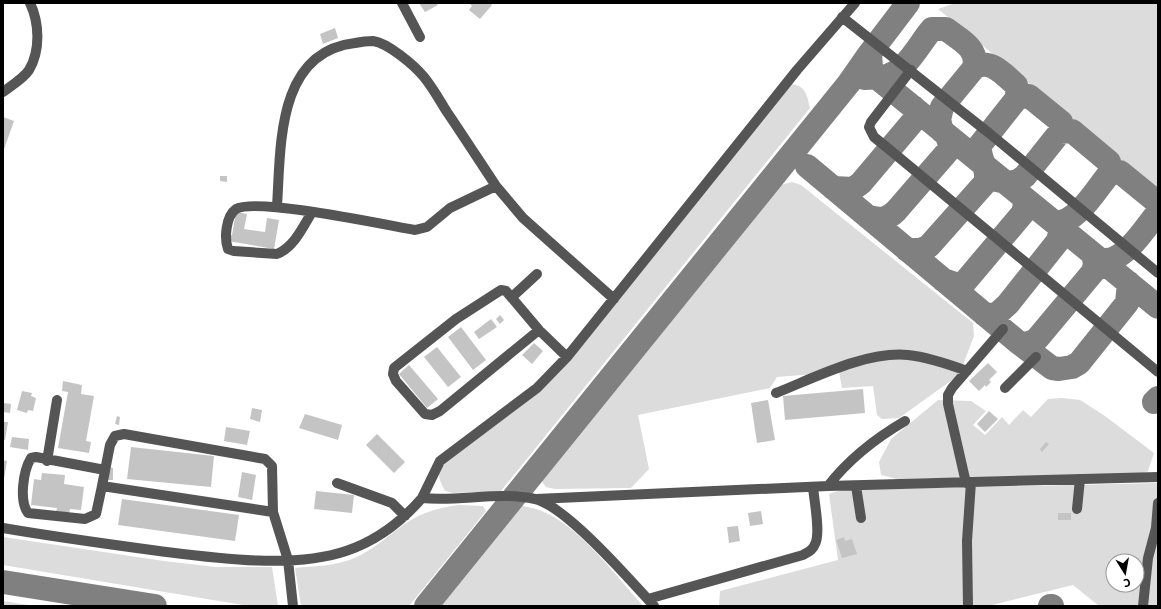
<svg xmlns="http://www.w3.org/2000/svg" width="1161" height="609" font-family="'Noto Sans',sans-serif">
<style>
.green{fill:#dcdcdc;fill-rule:evenodd}
.lines{fill:none;stroke-linecap:round;stroke-linejoin:round}
.taxiway{stroke:#808080;stroke-width:24}
.building{fill:#c4c4c4}
.minor{stroke:#555;stroke-width:10}
</style>
<rect width="100%" height="100%" fill="#fff"/>
<path class="green" d="M 955,3 L 1158,3 L 1158,190 L 938,9 Z
M 790,84 C 805,85 807,94 810,108 L 501,491 L 453,493 L 445,491 C 438,477 436,474 446,461 L 548,382 Z
M 792,182 L 801,185 L 973,323 L 974,336 L 959,375 L 899,418 L 882,419 L 877,415 L 873,386 L 842,388 L 839,372 L 777,377 L 770,388 L 638,415 L 649,469 L 631,488 L 555,489 L 546,487 L 540,479 L 777,186 Z
M 1062,398 L 1080,400 L 1105,416 L 1154,453 L 1148,471 L 1141,474 L 897,479 L 881,475 L 879,462 L 891,439 L 938,400 L 971,401 L 986,411 L 973,425 L 985,435 L 1002,417 L 1009,425 L 1023,410 L 1031,417 L 1048,399 Z
M 1158,483 L 1158,606 L 1099,606 L 1073,585 L 988,606 L 719,606 L 720,591 L 838,560 L 829,494 L 841,490 ZM 1113,561 L 1137,561 L 1137,585 L 1113,585 Z
M 460,505 L 483,506 L 486,511 L 409,606 L 301,606 L 295,568 C 314,566 335,566 352,559 C 375,550 391,532 411,520 C 426,511 443,507 460,505 Z
M 518,505 C 527,507 536,508 544,512 C 580,527 617,577 643,606 L 438,606 Z
M 3,537 L 164,561 L 216,567 L 272,567 L 278,606 L 249,606 L 3,565 Z
M 3,601 L 35,606 L 3,606 Z"/>
<g class="lines">
<path class="taxiway" d="M 908,3 L 870,53 L 871,69 L 876,77 L 1158,307
M 864,78 C 871,77 877,78 883,77 C 906,73 918,45 932,29 L 946,29 C 960,40 979,48 974,68 L 942,107 L 939,120 L 942,131
M 807,166 L 1019,343 L 1052,368 L 1059,369 L 1072,367 L 1079,363 L 1127,303 L 1129,283
M 1109,174 L 1120,172 L 1158,203
M 993,179 L 1010,183 L 1018,181 L 1025,176 L 1060,132 L 1061,122 L 1029,96 L 1018,97
M 833,188 L 853,189 L 861,183 L 915,119 L 916,113 L 913,107
M 868,217 C 880,220 887,220 896,211 L 948,151 L 950,145 L 947,136
M 1055,223 C 1078,222 1095,191 1109,174 L 1111,168 L 1109,162 L 1072,131 L 1060,132
M 907,250 L 921,250 L 929,246 L 985,183 C 990,169 978,159 980,145 L 1018,97 L 1016,85 C 1005,76 990,57 974,68
M 1099,259 C 1122,267 1145,228 1158,212
M 943,280 L 955,284 L 964,283 L 1023,213 L 1025,205 L 1023,197
M 984,314 L 996,315 L 1008,304 L 1058,241 L 1060,233 L 1058,225
M 1019,343 L 1029,344 L 1037,339 L 1093,272 L 1095,264 L 1093,254
M 1154,402 L 1158,398
M 3,582 L 155,606
M 426,606 L 849,83 L 870,53
M 1050,606 L 1052,606"/>
</g>
<path class="building" d="M 419,3 L 436,3 L 438,5 L 425,12 Z
M 469,3 L 490,3 L 492,5 L 480,19 L 469,10 L 472,6 Z
M 335,28 L 338,38 L 323,44 L 320,34 Z
M 3,117 L 14,121 L 3,152 Z
M 220,176 L 227,176 L 227,182 L 220,181 Z
M 236,212 L 247,214 L 244,229 L 265,232 L 267,218 L 279,220 L 274,249 L 228,241 L 229,235 L 232,235 Z
M 500,315 L 504,320 L 500,324 L 496,319 Z
M 491,319 L 497,327 L 479,339 L 474,332 Z
M 461,327 L 486,360 L 473,370 L 448,337 Z
M 534,343 L 543,351 L 532,364 L 522,355 Z
M 437,347 L 461,377 L 448,387 L 424,357 Z
M 988,363 L 997,372 L 989,380 L 991,382 L 986,387 L 985,385 L 979,391 L 969,381 Z
M 409,365 L 438,399 L 427,408 L 399,374 Z
M 63,381 L 82,385 L 81,394 L 94,396 L 86,441 L 91,442 L 89,453 L 58,448 L 68,392 L 62,391 Z
M 863,389 L 865,413 L 785,420 L 783,396 Z
M 22,391 L 32,393 L 31,396 L 36,398 L 33,411 L 28,410 L 27,413 L 17,410 Z
M 768,400 L 775,440 L 757,443 L 751,403 Z
M 3,403 L 11,404 L 10,413 L 3,412 Z
M 252,408 L 262,410 L 260,422 L 250,419 Z
M 989,411 L 998,419 L 985,432 L 977,424 Z
M 305,414 L 342,425 L 338,440 L 299,428 Z
M 117,416 L 120,417 L 119,425 L 115,424 Z
M 3,422 L 8,422 L 5,440 L 3,440 Z
M 226,427 L 250,431 L 247,445 L 224,441 Z
M 377,434 L 405,462 L 394,473 L 366,445 Z
M 12,437 L 29,439 L 28,450 L 10,447 Z
M 1046,442 L 1049,444 L 1042,452 L 1040,449 Z
M 131,447 L 214,456 L 211,487 L 127,479 Z
M 3,460 L 7,461 L 4,479 L 3,479 Z
M 108,467 L 113,468 L 113,480 L 107,480 Z
M 242,472 L 256,475 L 252,500 L 238,497 Z
M 42,473 L 65,475 L 64,484 L 84,487 L 81,510 L 70,509 L 69,514 L 56,512 L 57,508 L 31,505 L 34,479 L 41,480 Z
M 316,491 L 354,495 L 352,513 L 314,509 Z
M 122,499 L 239,515 L 235,541 L 118,525 Z
M 761,511 L 763,524 L 750,526 L 748,513 Z
M 1058,513 L 1071,513 L 1071,520 L 1058,520 Z
M 738,526 L 740,541 L 729,543 L 727,527 Z
M 844,537 L 845,541 L 852,539 L 857,554 L 842,558 L 836,540 Z"/>
<g class="lines">
<path class="minor" d="M 402,3 L 420,37
M 842,17 L 989,133 L 1158,273
M 911,70 L 871,122 L 869,127 L 874,137 L 890,150 L 1158,372
M 3,92 C 11,86 24,78 29,70 C 41,50 39,22 30,3
M 277,206 C 281,147 276,52 355,43 C 360,42 367,41 373,41 C 388,43 414,65 424,77 C 433,88 440,101 447,112 C 464,137 480,162 496,186
M 312,212 C 303,227 294,247 277,254 L 234,251 L 228,249 C 224,238 226,216 236,209 C 256,197 386,225 415,230 L 427,227 L 450,208 L 496,186 L 523,218 L 614,299
M 512,297 L 537,274
M 539,330 L 440,411 L 432,415 L 425,414 L 396,381 L 393,374 L 394,368 L 456,319 L 501,290 L 506,291 L 539,330 L 567,357
M 1005,388 L 1036,357
M 776,393 C 814,378 866,351 908,355 C 928,357 948,364 967,371
M 47,461 L 57,400
M 337,483 L 392,503 L 405,516
M 966,483 L 948,404 L 948,395 L 952,388 L 1003,329
M 102,486 L 96,514 L 85,519 L 28,513 C 19,501 23,471 31,458 L 36,457 L 105,470
M 828,486 C 848,460 876,438 905,421
M 856,486 L 861,518
M 422,498 L 440,461 L 537,388 L 567,357 L 797,70 L 855,3
M 536,499 L 828,486 L 1158,477
M 1077,509 L 1080,479
M 273,512 L 102,486 L 110,445 L 115,436 L 124,434 L 265,459 L 272,466 L 273,512 L 288,560 L 293,606
M 3,528 C 55,537 107,544 159,551 C 215,558 293,569 346,551 C 376,541 402,521 422,498 C 459,502 498,491 535,499 C 566,506 631,581 654,606
M 648,599 L 803,555 C 808,552 813,550 815,544 C 821,534 814,500 813,487
M 968,606 L 967,541 L 971,482
M 1143,606 L 1148,558 L 1156,528 L 1158,503"/>
</g>
<rect width="1161" height="609" fill="none" stroke="#000000" stroke-width="8"/>
<g transform="translate(1125 573) rotate(169)"><circle r="19" fill="#ffffff" stroke="#999999"/>
<path d="M0-3L7 15L0 10L-7 15Z" fill="#000000"/>
<text y="-6" font-size="11" font-weight="bold" text-anchor="middle" fill="#000000">С</text>
</g>
</svg>
